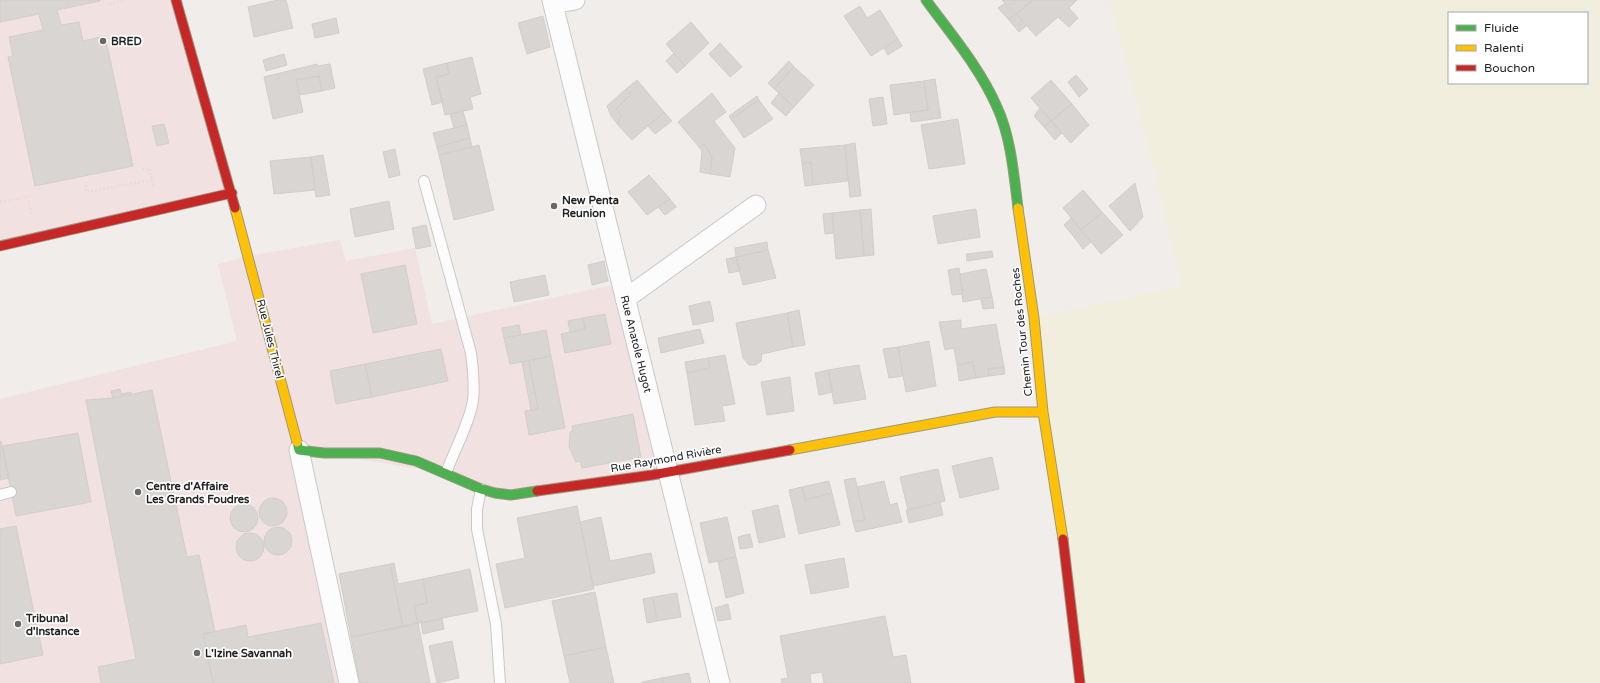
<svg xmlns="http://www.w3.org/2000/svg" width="1600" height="683" font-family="'Varela Round',sans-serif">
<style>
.commercial{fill:#f2e1e1}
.farmland{fill:#f1eedd;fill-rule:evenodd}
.building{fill:#d8d5d3;stroke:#d3cecb}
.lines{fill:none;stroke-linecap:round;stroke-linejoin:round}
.lane-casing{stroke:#c9c8c6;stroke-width:12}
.street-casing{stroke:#c9c8c6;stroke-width:21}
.fast-casing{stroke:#9c9980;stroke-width:11}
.slow-casing{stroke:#9c9980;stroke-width:11}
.jam-casing{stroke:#9c9980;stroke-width:11}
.path{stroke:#eddadb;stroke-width:2.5;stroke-dasharray:2 2;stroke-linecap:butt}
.lane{stroke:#fdfcfc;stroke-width:10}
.street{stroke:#fdfcfc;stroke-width:19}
.fast{stroke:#4caf50;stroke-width:9}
.slow{stroke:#ffc107;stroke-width:9}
.jam{stroke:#c62828;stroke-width:9}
.poi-dot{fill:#6a6968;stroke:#fff;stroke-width:1.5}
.labels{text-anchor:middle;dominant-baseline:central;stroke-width:3.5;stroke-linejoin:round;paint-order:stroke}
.poi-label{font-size:11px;font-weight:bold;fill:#222;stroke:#fff;text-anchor:start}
.street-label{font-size:11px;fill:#222;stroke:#fff}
</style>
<rect width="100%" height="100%" fill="#f0edea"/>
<path class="commercial" d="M 0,0 L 172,0 L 232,193 L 0,246 Z
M 340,240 L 346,261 L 415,248 L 432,324 L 621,283 L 667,472 L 511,495 L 446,473 L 299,450 L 349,683 L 0,683 L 0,399 L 237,341 L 218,264 L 249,256 Z"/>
<path class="farmland" d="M 1110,0 L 1600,0 L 1600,683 L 1080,683 L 1034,318 L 1182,286 L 1149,148 ZM 1449,13 L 1587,13 L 1587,83 L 1449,83 Z"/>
<path class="building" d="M 0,0 L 100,0 L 100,1 L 57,10 L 61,25 L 79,22 L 83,41 L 105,36 L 133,166 L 35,186 L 8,57 L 13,56 L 9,37 L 43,30 L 39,14 L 0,22 Z
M 278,0 L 286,0 L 293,28 L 254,37 L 248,7 Z
M 1002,0 L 1033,0 L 1016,14 Z
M 1033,0 L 1077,0 L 1069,8 L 1078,18 L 1069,27 L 1058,17 L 1036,36 L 1016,14 Z
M 1005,3 L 1016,14 L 1009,20 L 998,8 Z
M 860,6 L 867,18 L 880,10 L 898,39 L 871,56 L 844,16 Z
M 1016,14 L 1026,26 L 1019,32 L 1009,20 Z
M 543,16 L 550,47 L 527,54 L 518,23 Z
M 336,18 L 339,33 L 315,38 L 312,24 Z
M 691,22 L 709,43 L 685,66 L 666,44 Z
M 898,39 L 902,46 L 888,55 L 884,48 Z
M 720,43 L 742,67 L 730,77 L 709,54 Z
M 674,53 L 685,66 L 677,73 L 666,61 Z
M 284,54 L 287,65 L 266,71 L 263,60 Z
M 472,57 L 481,94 L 470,97 L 473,109 L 445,115 L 436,77 L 449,74 L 447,63 Z
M 789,61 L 794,67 L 774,89 L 768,83 Z
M 447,63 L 449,74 L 436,77 L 443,102 L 432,105 L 423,69 Z
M 317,64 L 317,66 L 330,64 L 335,88 L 322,91 L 319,76 L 296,80 L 303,112 L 273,119 L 264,77 Z
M 794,67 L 814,85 L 794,107 L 774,89 Z
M 1076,75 L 1088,89 L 1079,97 L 1068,82 Z
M 319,76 L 322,91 L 300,95 L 296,80 Z
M 935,79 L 941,118 L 911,122 L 910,112 L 928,110 L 924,81 Z
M 637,80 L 664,112 L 632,140 L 618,125 L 621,115 L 616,109 L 631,95 L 626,89 Z
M 1051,80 L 1072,104 L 1051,121 L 1031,98 Z
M 924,81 L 928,110 L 894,115 L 890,85 Z
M 626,89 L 631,95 L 616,109 L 621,115 L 618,125 L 611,116 L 607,106 Z
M 712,93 L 726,112 L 714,121 L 735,148 L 730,177 L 710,174 L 712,157 L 704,144 L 699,147 L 678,122 Z
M 779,93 L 794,107 L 786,116 L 771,103 Z
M 757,96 L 759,100 L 731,119 L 729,116 Z
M 883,97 L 887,124 L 873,126 L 869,99 Z
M 759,100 L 773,119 L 744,138 L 731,119 Z
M 1072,104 L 1089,125 L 1071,143 L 1051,121 Z
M 1040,108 L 1051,121 L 1044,127 L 1034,116 Z
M 463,111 L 467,125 L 454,128 L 450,114 Z
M 664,112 L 672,121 L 655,134 L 648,126 Z
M 958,119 L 965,164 L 929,169 L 921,125 Z
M 1051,121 L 1062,133 L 1055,140 L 1044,127 Z
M 164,124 L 169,143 L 157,146 L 152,126 Z
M 467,125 L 470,138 L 437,147 L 433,133 Z
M 470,138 L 472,147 L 439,155 L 437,147 Z
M 855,143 L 861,196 L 850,197 L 845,145 Z
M 704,144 L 712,157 L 710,174 L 700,172 L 702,151 L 699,147 Z
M 479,145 L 494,210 L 454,220 L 439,155 Z
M 845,145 L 848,181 L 813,185 L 811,162 L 802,163 L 800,149 Z
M 395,149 L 400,175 L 389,178 L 383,152 Z
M 323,155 L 330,195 L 316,197 L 311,157 Z
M 311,157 L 315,190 L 274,194 L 270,161 Z
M 811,162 L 813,185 L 805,186 L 802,163 Z
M 649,175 L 670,199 L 647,215 L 628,192 Z
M 1135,183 L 1143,217 L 1130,231 L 1109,206 Z
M 1083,190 L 1102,212 L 1081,230 L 1063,208 Z
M 670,199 L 676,207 L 665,215 L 658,207 Z
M 389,201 L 394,229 L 355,237 L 350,209 Z
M 871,209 L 874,255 L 864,256 L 860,210 Z
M 976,209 L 980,237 L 938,244 L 933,216 Z
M 860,210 L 864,256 L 836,259 L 832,213 Z
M 1102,212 L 1123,235 L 1101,254 L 1081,230 Z
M 832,213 L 834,233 L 825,234 L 823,214 Z
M 1071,218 L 1081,230 L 1074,237 L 1064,225 Z
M 426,225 L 431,246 L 416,249 L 412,228 Z
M 1081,230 L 1091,242 L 1083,249 L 1074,237 Z
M 767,242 L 768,250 L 736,257 L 735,248 Z
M 768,250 L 776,278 L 743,285 L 736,257 Z
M 992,251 L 993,257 L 967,261 L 966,254 Z
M 736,257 L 740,271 L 729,273 L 726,259 Z
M 604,261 L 608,281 L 592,285 L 588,265 Z
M 405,265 L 417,324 L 373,333 L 361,274 Z
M 959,268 L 963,294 L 952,295 L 948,270 Z
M 986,269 L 992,297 L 963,302 L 960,274 Z
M 545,275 L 549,295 L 514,302 L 510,282 Z
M 992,297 L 994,308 L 983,309 L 981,299 Z
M 710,301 L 714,321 L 693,325 L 689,306 Z
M 799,310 L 805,345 L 793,347 L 787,313 Z
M 787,313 L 793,347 L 762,354 L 761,361 L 756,365 L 749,365 L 743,358 L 736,323 Z
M 605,314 L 611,344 L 565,353 L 561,334 L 585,329 L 583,318 Z
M 583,318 L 585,329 L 570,332 L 568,321 Z
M 961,320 L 961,329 L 996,324 L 1004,367 L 988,369 L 989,376 L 976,378 L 973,362 L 957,365 L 954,348 L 945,350 L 939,322 Z
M 519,325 L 521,335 L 504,338 L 502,328 Z
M 700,329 L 704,343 L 661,353 L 658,338 Z
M 546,330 L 551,356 L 510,364 L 504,338 Z
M 929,341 L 936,386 L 906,392 L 898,347 Z
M 898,347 L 903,376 L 889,378 L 883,349 Z
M 441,349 L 448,381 L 372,397 L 365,364 Z
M 725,355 L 735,404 L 722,406 L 725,421 L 695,425 L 687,373 L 710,368 L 708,358 Z
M 551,356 L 565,428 L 529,435 L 525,411 L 538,409 L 529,361 Z
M 708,358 L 710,368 L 687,373 L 685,362 Z
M 529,361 L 538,409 L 531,410 L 522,362 Z
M 973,362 L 976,378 L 959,381 L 957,365 Z
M 365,364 L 372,397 L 336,404 L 330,371 Z
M 859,365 L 866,399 L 834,404 L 828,370 Z
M 1004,367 L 1005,374 L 989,376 L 988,369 Z
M 828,370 L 833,392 L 819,395 L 815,373 Z
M 790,377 L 794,411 L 767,415 L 761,382 Z
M 120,389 L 121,394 L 131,392 L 131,394 L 113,398 L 111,391 Z
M 152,390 L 187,557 L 199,555 L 215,632 L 203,634 L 213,683 L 101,683 L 98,667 L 136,659 L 86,400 L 113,398 Z
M 633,414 L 641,457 L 582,468 L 580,461 L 576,462 L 569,447 L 570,432 L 573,431 L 572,426 Z
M 78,433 L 91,502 L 16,516 L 2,446 Z
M 1,441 L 9,478 L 0,480 L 0,442 Z
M 992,457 L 999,489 L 960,498 L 952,466 Z
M 938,469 L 945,501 L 908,510 L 900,477 Z
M 855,478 L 865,520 L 853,522 L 844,480 Z
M 829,481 L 832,493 L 805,500 L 802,487 Z
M 884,481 L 890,505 L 897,503 L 902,522 L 856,532 L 853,522 L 865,520 L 857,487 Z
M 802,487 L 805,500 L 832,493 L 840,525 L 799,534 L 789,490 Z
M259 512a14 14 0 1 1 28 0a14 14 0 1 1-28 0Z
M 940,502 L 943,515 L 909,523 L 906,510 Z
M230 518a14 14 0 1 1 28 0a14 14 0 1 1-28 0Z
M 778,505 L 785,537 L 759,543 L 752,511 Z
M 577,506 L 594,589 L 505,608 L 496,564 L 525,558 L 517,518 Z
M 601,517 L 610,561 L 651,553 L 655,573 L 593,586 L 580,522 Z
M 727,517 L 736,557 L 709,563 L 700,523 Z
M 16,526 L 43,655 L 0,664 L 0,529 Z
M264 541a14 14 0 1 1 28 0a14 14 0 1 1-28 0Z
M236 547a14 14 0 1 1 28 0a14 14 0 1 1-28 0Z
M 750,534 L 753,547 L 740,549 L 738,537 Z
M 736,557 L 744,593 L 726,598 L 718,561 Z
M 844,558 L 849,587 L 811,594 L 805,565 Z
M 394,563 L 398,584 L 423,579 L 427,603 L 414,606 L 418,623 L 403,627 L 390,564 Z
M 390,564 L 403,627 L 351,637 L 339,574 Z
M 470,569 L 478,611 L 418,623 L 414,606 L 427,603 L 423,579 Z
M 595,592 L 606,647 L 564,656 L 552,601 Z
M 677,593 L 681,617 L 657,621 L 653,597 Z
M 653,597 L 657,621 L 647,623 L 643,599 Z
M 728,604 L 731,619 L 718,621 L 715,608 Z
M 885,616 L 893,657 L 906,655 L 911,683 L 824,683 L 822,672 L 810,674 L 811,683 L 782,683 L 781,679 L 788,678 L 780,636 Z
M 442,619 L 444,629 L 423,634 L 421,623 Z
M 321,623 L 334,683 L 213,683 L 203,634 L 246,625 L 248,637 Z
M 418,623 L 430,683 L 360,683 L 351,637 Z
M 452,641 L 459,678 L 437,683 L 429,646 Z
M 606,647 L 614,683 L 570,683 L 564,656 Z
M 689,673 L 691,683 L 663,683 L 662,678 Z
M 662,678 L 663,683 L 642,683 L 642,682 Z"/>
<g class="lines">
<defs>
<path id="lane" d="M 424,181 L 471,353 C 473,369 475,385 473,400 C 470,422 454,451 446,473
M 481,489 L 477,509 L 477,529 L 496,624 L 500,683
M 0,495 L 11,492"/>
<path id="street" d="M 552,0 L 720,683
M 553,4 L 575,0
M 625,299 L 756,205
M 299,450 L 349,683"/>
<path id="fast" d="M 926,0 C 951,34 980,68 997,107 C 1011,137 1014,176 1018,208
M 297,442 L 299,450 L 324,453 L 380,453 L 416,461 L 481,489 L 495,493 L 511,495 L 537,491"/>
<path id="slow" d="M 235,208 L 297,442
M 1018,208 L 1034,318 L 1043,412 L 1063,539
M 790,450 L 995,412 L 1043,412"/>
<path id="jam" d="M 176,0 L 235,208
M 0,246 L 232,193
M 537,491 L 652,475 L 790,450
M 1063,539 L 1080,683"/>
</defs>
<use href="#lane" class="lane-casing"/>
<use href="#street" class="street-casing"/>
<use href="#fast" class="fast-casing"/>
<use href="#slow" class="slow-casing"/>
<use href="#jam" class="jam-casing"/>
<path class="path" d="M 109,4 L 126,0
M 142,169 L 149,168 L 154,188
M 86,185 L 86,192 L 152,180
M 0,202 L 28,197 L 32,216"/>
<use href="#lane" class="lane"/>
<use href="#street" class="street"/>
<use href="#fast" class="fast"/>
<use href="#slow" class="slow"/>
<use href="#jam" class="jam"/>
</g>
<g class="poi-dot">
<circle cx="103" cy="41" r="4"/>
<circle cx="554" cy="206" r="4"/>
<circle cx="138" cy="492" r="4"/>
<circle cx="18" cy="624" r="4"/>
<circle cx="197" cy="653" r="4"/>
</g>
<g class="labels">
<g class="poi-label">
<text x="111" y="41">BRED</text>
<text x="562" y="200">New Penta<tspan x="562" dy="13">Reunion</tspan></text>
<text x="146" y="486">Centre d'Affaire<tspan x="146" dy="13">Les Grands Foudres</tspan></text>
<text x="26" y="618">Tribunal<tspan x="26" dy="13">d'Instance</tspan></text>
<text x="205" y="653">L'Izine Savannah</text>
</g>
<g class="street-label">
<text transform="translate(1022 332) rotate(-96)">Chemin Tour des Roches</text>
<text transform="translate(270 339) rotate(76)">Rue Jules Thirel</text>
<text transform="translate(636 344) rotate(76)">Rue Anatole Hugot</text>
<text transform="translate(666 459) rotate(-10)">Rue Raymond Rivière</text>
</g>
</g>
<rect x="1448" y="12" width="140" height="72" fill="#ffffff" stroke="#a7a7a7"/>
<rect x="1456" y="25" width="20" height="6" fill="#4caf50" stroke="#a7a7a7"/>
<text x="1484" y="32" font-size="12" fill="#222222">Fluide</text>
<rect x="1456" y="45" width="20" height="6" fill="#ffc107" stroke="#a7a7a7"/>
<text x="1484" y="52" font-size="12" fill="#222222">Ralenti</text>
<rect x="1456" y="65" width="20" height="6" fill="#c62828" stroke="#a7a7a7"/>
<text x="1484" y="72" font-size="12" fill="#222222">Bouchon</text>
</svg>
